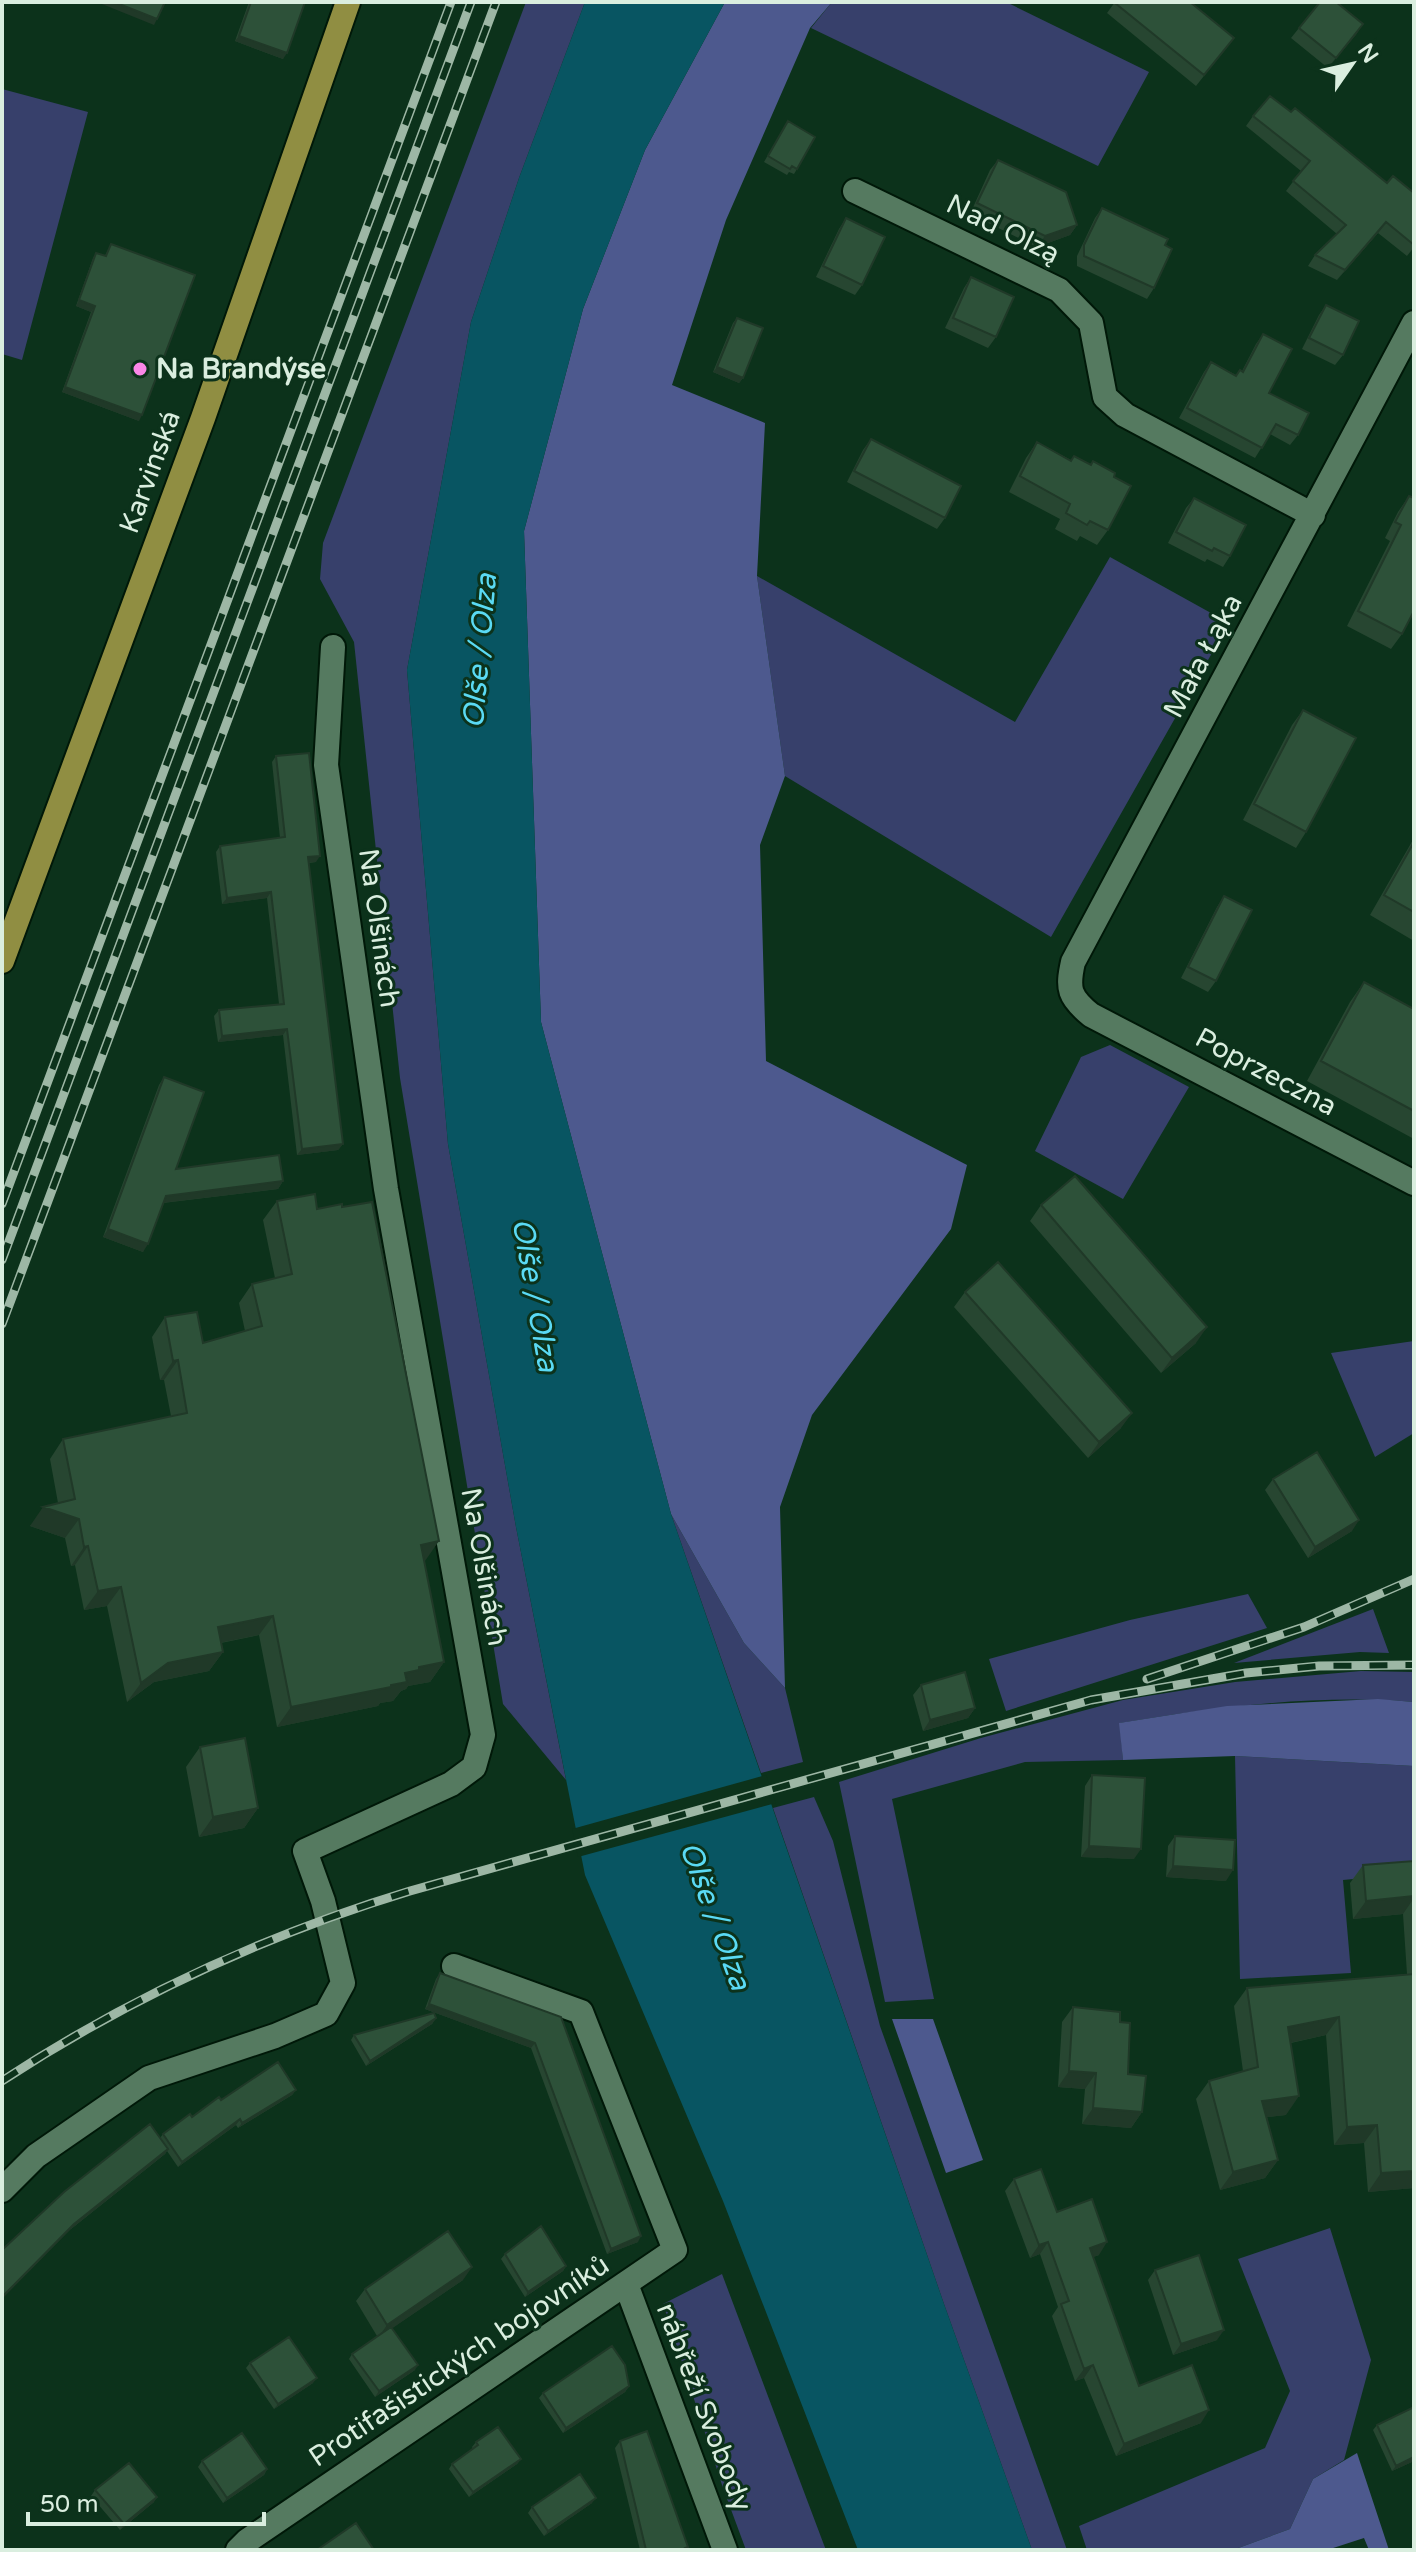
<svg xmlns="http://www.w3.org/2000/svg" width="1416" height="2552" font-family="'Varela Round',sans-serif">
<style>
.green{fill:#37406b}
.forest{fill:#4d598e}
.water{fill:#085562}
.pier{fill:#0c321b}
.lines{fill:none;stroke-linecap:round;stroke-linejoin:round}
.minor-casing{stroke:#001808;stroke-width:28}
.major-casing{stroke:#001808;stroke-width:28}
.minor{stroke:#557a60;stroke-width:24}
.major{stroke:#908e42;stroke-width:24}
.rail-casing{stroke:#9db7a5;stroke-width:9}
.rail{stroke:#0c321b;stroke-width:6;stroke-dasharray:18;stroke-linecap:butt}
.wall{fill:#274631}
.shaded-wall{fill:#203928}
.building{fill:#2d5139;stroke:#203928;stroke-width:2}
.poi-dot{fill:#fa87e7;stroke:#0c321b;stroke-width:3}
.labels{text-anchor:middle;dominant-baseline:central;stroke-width:6;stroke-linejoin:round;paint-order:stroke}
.street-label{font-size:28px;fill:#daeedf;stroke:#0c321b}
.poi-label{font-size:28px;font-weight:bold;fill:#daeedf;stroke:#0c321b;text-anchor:start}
.water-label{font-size:30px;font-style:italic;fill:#5adaf4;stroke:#0c321b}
</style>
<rect width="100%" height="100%" fill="#0c321b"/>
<path class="green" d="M 526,2 L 585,2 L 519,178 L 471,322 L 407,670 L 448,1144 L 516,1527 L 566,1780 L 503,1704 L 400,1078 L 354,642 L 320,579 L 323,543 Z
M 832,2 L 1006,2 L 1149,72 L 1098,166 L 811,28 Z
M 2,89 L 88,112 L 22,360 L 2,354 Z
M 1110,557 L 1229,623 L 1051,937 L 785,776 L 757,576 L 1015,722 Z
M 1110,1045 L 1189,1087 L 1123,1199 L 1035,1151 L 1081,1057 Z
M 1414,1341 L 1414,1433 L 1375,1457 L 1331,1353 Z
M 671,1514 L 744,1643 L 785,1688 L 803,1762 L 761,1773 Z
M 1248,1594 L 1267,1628 L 1006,1711 L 989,1659 L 1130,1620 Z
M 1373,1609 L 1389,1653 L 1360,1652 L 1234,1663 Z
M 1361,1671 L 1414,1672 L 1414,1702 C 1316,1694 1217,1707 1120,1723 L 1123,1760 L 1025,1762 L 892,1799 L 934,1999 L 885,2002 L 839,1782 L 981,1738 L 1123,1700 L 1235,1682 Z
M 1235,1756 L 1414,1766 L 1414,1873 L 1343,1880 L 1351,1973 L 1240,1979 Z
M 814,1797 L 833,1841 L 880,2026 L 1067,2550 L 1032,2550 L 944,2304 L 773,1808 Z
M 1330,2228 L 1371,2360 L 1344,2460 L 1313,2479 L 1290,2529 L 1233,2550 L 1087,2550 L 1079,2526 L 1265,2448 L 1290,2391 L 1238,2259 Z
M 722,2274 L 824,2545 L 826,2550 L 746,2550 L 723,2488 L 663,2304 Z"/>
<path class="forest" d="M 725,2 L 832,2 L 810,28 L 726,220 L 672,385 L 765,423 L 757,576 L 785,776 L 760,845 L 766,1061 L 967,1165 L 951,1229 L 812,1415 L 780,1507 L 785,1688 L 744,1643 L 671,1514 L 541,1022 L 524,531 L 583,309 L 645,150 Z
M 1378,1699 L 1414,1702 L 1414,1766 L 1235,1756 L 1123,1760 L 1119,1723 L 1227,1706 Z
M 892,2019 L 933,2019 L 983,2160 L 946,2173 Z
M 1357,2453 L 1389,2550 L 1369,2550 L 1364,2538 L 1327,2550 L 1233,2550 L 1290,2529 L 1313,2479 Z"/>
<path class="water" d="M 585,2 L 725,2 L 645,150 L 583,309 L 524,531 L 541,1022 L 671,1514 L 944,2304 L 1032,2550 L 858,2550 L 723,2201 L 585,1875 L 516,1527 L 448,1144 L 407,670 L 471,322 L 519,178 Z"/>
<path class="pier" d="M 766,1775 L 776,1803 L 578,1857 L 572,1829 Z"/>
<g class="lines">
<defs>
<path id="minor" d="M 855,191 L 1059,290 L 1091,323 L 1105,397 L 1125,415 L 1313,515
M 1414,323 L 1073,962 C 1067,989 1069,997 1091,1015 L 1414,1183
M 2,2190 L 36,2156 L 149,2078 L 275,2036 L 326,2014 L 343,1983 L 323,1901 L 305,1851 L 451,1784 L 474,1767 L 483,1735 L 386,1189 L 326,765 L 333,647
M 626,2284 L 725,2550
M 238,2550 L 247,2541 L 675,2250 L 581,2012 L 454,1966"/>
<path id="major" d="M 2,961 L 203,418 L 348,2"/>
</defs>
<use href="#minor" class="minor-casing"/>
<use href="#major" class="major-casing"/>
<use href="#minor" class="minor"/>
<use href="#major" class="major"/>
<defs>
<path id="rail" d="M 2,1204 L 451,2
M 2,1260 L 471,2
M 2,1324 L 496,2
M 1147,1679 L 1304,1627 L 1414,1579
M 2,2081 C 129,1998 265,1935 410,1891 L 1091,1700 L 1246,1673 L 1319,1666 L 1414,1665"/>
</defs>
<use href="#rail" class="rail-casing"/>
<use href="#rail" class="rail"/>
</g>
<path class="wall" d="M 249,2 L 305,2 L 283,59 L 235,41 Z
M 1115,2 L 1234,38 L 1196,86 L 1107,13 Z
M 1363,24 L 1328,68 L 1291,38 L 1299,28 Z
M 1253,116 L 1387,183 L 1414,193 L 1414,247 L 1407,256 L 1378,233 L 1337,280 L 1308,266 L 1315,255 L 1337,234 L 1286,191 L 1301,171 L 1246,126 Z
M 784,127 L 797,169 L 794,174 L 789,172 L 787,175 L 764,162 Z
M 998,160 L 1077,225 L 1070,235 L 1037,247 L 970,214 L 990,170 Z
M 1102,208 L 1165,245 L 1154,288 L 1147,299 L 1077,266 L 1077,256 L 1095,218 Z
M 846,218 L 862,285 L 855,295 L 816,277 L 839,229 Z
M 111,244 L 139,421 L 62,392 L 91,312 L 76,306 L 93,258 L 96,253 L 105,256 Z
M 971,277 L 996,337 L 988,348 L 945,328 L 964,288 Z
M 1326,305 L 1343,355 L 1335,365 L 1302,349 L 1319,315 Z
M 737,318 L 743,378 L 739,383 L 713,372 L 733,323 Z
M 1263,334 L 1269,393 L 1298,435 L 1290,445 L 1270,434 L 1255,458 L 1179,418 L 1204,372 L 1211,362 L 1236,375 L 1242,371 L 1256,344 Z
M 871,439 L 945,518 L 937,529 L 847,482 L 863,450 Z
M 1037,442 L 1071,460 L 1114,477 L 1108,530 L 1097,545 L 1080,536 L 1077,541 L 1055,529 L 1060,519 L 1009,492 L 1026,458 Z
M 1414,494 L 1414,611 L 1402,634 L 1391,649 L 1347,626 L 1390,541 L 1385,538 L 1398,512 L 1409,496 L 1412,498 Z
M 1194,498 L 1230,556 L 1223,567 L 1207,559 L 1205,562 L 1168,543 L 1186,508 Z
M 1303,710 L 1306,832 L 1296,848 L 1243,820 L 1292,725 Z
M 276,756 L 316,862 L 309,863 L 343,1144 L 338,1150 L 297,1155 L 283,1035 L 218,1042 L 214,1016 L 219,1010 L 279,1004 L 267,898 L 222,904 L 216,852 L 220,846 L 280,838 L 272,762 Z
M 1414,838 L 1414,941 L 1370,915 Z
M 1224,896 L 1216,981 L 1208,992 L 1181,978 L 1217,907 Z
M 1364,982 L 1414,1009 L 1414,1139 L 1307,1081 L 1350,1002 Z
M 164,1077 L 176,1169 L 283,1181 L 278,1189 L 163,1203 L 143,1252 L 103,1237 L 159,1085 Z
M 277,1201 L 317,1209 L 425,1561 L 424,1561 L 444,1662 L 430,1682 L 408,1686 L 406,1689 L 401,1691 L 393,1701 L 380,1703 L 378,1706 L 277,1727 L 259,1635 L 221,1643 L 223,1652 L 209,1671 L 154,1682 L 127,1702 L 107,1606 L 84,1610 L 75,1565 L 71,1566 L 65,1538 L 30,1526 L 58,1503 L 50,1459 L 63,1439 L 171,1416 L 164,1380 L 160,1380 L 152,1337 L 165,1317 L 203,1343 L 245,1331 L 239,1303 L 252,1284 L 275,1278 L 263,1220 Z
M 1041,1205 L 1196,1343 L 1161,1373 L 1030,1221 Z
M 965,1292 L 1121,1428 L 1088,1458 L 954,1307 Z
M 1273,1479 L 1352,1531 L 1308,1558 L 1265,1490 Z
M 921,1685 L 975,1708 L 968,1718 L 923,1731 L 913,1695 Z
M 200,1747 L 258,1808 L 244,1828 L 199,1837 L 186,1767 Z
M 1092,1775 L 1134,1859 L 1081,1857 L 1085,1786 Z
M 1175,1836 L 1226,1881 L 1166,1877 L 1168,1846 Z
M 1414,1861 L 1414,2188 L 1368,2192 L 1364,2143 L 1334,2145 L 1326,2035 L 1291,2043 L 1286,2115 L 1267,2117 L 1278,2160 L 1265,2178 L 1220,2190 L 1196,2099 L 1209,2081 L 1243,2071 L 1234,2006 L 1247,1988 L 1407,1974 L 1403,1914 L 1353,1919 L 1350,1883 L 1363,1865 Z
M 440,1973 L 561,2017 L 638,2242 L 607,2254 L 531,2048 L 425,2009 L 436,1979 Z
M 1073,2007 L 1120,2022 L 1128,2074 L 1142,2112 L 1131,2128 L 1082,2124 L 1085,2089 L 1058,2087 L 1062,2022 Z
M 436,2018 L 432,2024 L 366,2066 L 351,2040 L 354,2035 Z
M 296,2090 L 292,2095 L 238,2128 L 236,2125 L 178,2167 L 167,2151 L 165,2154 L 71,2229 L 2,2250 L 160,2138 L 163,2134 L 221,2100 Z
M 1014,2179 L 1057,2212 L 1099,2255 L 1093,2257 L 1139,2386 L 1201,2423 L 1116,2456 L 1084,2378 L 1075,2381 L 1052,2316 L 1058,2307 L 1040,2254 L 1030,2258 L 1005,2191 Z
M 505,2254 L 566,2266 L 563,2271 L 525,2297 L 501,2259 Z
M 1155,2270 L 1217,2340 L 1173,2355 L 1148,2280 Z
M 463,2280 L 392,2328 L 415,2370 L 375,2397 L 349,2359 L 352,2354 L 377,2336 L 356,2301 L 365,2289 Z
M 250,2363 L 313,2383 L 274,2409 L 246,2368 Z
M 629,2386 L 625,2392 L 563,2433 L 539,2398 L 543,2393 Z
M 1414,2407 L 1414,2461 L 1392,2471 L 1373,2430 L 1377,2425 Z
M 620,2441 L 686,2550 L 640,2550 L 615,2448 Z
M 476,2442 L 521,2459 L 517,2464 L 469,2497 L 449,2469 L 452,2464 L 473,2449 L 472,2447 Z
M 202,2461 L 267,2469 L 264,2475 L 223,2503 L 198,2467 Z
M 95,2490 L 154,2502 L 120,2530 L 91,2496 Z
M 592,2503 L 544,2536 L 528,2513 L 532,2507 Z"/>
<path class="shaded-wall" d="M 97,2 L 114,2 L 157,19 L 154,25 Z
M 1363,24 L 1356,35 L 1328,68 L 1336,58 Z
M 239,36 L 287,53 L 283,59 L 235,41 Z
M 1386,222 L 1378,233 L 1337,280 L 1345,270 Z
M 1077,225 L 1070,235 L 1037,247 L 1045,236 Z
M 79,300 L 95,306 L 91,312 L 76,306 Z
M 717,367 L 743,378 L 739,383 L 713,372 Z
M 65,387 L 142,415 L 139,421 L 62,392 Z
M 320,856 L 316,862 L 304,863 L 308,857 Z
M 271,892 L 267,898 L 222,904 L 227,898 Z
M 287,1029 L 283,1035 L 218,1042 L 222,1036 Z
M 343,1144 L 338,1150 L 297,1155 L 302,1149 Z
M 283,1181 L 278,1189 L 161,1203 L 166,1196 Z
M 108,1229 L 148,1244 L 143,1252 L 103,1237 Z
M 1207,1327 L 1196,1343 L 1161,1373 L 1172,1358 Z
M 178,1360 L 164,1380 L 160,1380 L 173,1361 Z
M 1132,1413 L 1121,1428 L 1088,1458 L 1099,1442 Z
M 43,1507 L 79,1519 L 65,1538 L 30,1526 Z
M 1359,1520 L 1352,1531 L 1308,1558 L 1315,1547 Z
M 439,1541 L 425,1561 L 407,1564 L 421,1545 Z
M 88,1546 L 75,1565 L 71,1566 L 84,1547 Z
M 121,1587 L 107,1606 L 84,1610 L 98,1591 Z
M 273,1616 L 259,1635 L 204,1646 L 218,1627 Z
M 223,1652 L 209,1671 L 154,1682 L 127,1702 L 141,1683 L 168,1663 Z
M 444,1662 L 430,1682 L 408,1686 L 406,1689 L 401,1691 L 393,1701 L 380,1703 L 378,1706 L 277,1727 L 291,1707 L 391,1685 L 405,1673 L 419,1667 Z
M 975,1708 L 968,1718 L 923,1731 L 930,1720 Z
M 258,1808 L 244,1828 L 199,1837 L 213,1817 Z
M 1089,1846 L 1141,1849 L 1134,1859 L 1081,1857 Z
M 1173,1866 L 1233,1870 L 1226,1881 L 1166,1877 Z
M 1414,1896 L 1414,1898 L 1403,1914 L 1353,1919 L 1366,1901 Z
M 429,2004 L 535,2043 L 531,2048 L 425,2009 Z
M 1339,2017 L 1326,2035 L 1275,2046 L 1288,2027 Z
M 436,2018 L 432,2024 L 366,2066 L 370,2061 Z
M 1069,2071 L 1096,2073 L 1085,2089 L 1058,2087 Z
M 296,2090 L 292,2095 L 238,2128 L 242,2123 Z
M 1299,2096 L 1286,2115 L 1249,2119 L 1262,2101 Z
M 1093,2108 L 1142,2112 L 1131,2128 L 1082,2124 Z
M 240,2119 L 236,2125 L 178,2167 L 182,2162 Z
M 1377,2125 L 1364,2143 L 1334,2145 L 1347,2127 Z
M 168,2149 L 165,2154 L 71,2229 L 2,2299 L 2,2297 L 74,2224 Z
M 1278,2160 L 1265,2178 L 1220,2190 L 1233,2172 Z
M 1414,2171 L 1414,2188 L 1368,2192 L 1381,2173 Z
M 641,2236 L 638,2242 L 607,2254 L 611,2249 Z
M 1048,2242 L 1040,2254 L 1030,2258 L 1039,2245 Z
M 1107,2242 L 1099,2255 L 1082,2261 L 1090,2248 Z
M 566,2266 L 563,2271 L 525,2297 L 528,2292 Z
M 472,2267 L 463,2280 L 378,2338 L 387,2325 Z
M 1224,2330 L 1217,2340 L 1173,2355 L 1181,2344 Z
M 418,2365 L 415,2370 L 375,2397 L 379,2391 Z
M 1093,2365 L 1084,2378 L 1075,2381 L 1084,2369 Z
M 317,2378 L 313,2383 L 274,2409 L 278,2404 Z
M 629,2386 L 625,2392 L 563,2433 L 566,2428 Z
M 1209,2410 L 1201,2423 L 1116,2456 L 1124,2444 Z
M 1414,2457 L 1414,2461 L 1392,2471 L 1396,2466 Z
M 521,2459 L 517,2464 L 469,2497 L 473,2492 Z
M 267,2469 L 264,2475 L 223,2503 L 227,2498 Z
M 157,2497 L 154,2502 L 120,2530 L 124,2524 Z
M 596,2498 L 592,2503 L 544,2536 L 548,2531 Z"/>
<path class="building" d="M 114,2 L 165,2 L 157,19 Z
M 251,2 L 305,2 L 287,53 L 239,36 Z
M 1115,2 L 1190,2 L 1234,38 L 1204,75 L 1115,3 Z
M 1320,2 L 1336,2 L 1363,24 L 1336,58 L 1299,28 Z
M 1270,96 L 1291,112 L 1295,108 L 1387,183 L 1393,176 L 1414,193 L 1414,245 L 1386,222 L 1345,270 L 1315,255 L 1346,225 L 1293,181 L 1310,161 L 1253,116 Z
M 788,121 L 815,137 L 797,169 L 792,166 L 790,169 L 768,156 Z
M 998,160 L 1066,192 L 1077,225 L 1045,236 L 977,203 Z
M 1102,208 L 1168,239 L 1165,245 L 1172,249 L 1154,288 L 1084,256 L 1084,245 Z
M 846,218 L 885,237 L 862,285 L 823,266 Z
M 111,244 L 195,275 L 142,415 L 65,387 L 95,306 L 79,300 L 96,253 L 106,256 Z
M 971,277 L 1014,297 L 996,337 L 953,318 Z
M 1326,305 L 1359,321 L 1343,355 L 1309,338 Z
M 737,318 L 763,328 L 743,378 L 717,367 Z
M 1263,334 L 1292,349 L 1269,393 L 1309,413 L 1298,435 L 1276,424 L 1262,448 L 1187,408 L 1211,362 L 1236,376 L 1240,370 L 1243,372 Z
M 871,439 L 961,486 L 945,518 L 854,471 Z
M 1037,442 L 1071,461 L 1074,456 L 1091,465 L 1093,461 L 1115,473 L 1114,477 L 1131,486 L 1108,530 L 1090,521 L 1087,525 L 1066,513 L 1070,504 L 1020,476 Z
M 1409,496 L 1414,498 L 1414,611 L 1402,634 L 1358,611 L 1401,525 L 1395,522 Z
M 1194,498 L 1246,525 L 1230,556 L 1214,548 L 1212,551 L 1176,532 Z
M 1303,710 L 1356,738 L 1306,832 L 1254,804 Z
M 309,753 L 320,856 L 308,857 L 343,1144 L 302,1149 L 287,1029 L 222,1036 L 219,1010 L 284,1004 L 271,892 L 227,898 L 220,846 L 285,837 L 276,756 Z
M 1414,842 L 1414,912 L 1384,895 Z
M 1224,896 L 1252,910 L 1216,981 L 1188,967 Z
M 1364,982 L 1414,1009 L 1414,1111 L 1321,1061 Z
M 164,1077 L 204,1092 L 176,1169 L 279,1155 L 283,1181 L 166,1196 L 148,1244 L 108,1229 Z
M 1075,1176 L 1207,1327 L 1172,1358 L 1041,1205 Z
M 315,1194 L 317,1209 L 342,1204 L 342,1207 L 372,1202 L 439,1541 L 421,1545 L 444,1662 L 419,1667 L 419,1670 L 405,1673 L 407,1682 L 391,1685 L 391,1687 L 291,1707 L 273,1616 L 218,1627 L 223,1652 L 168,1663 L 141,1683 L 121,1587 L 98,1591 L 88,1546 L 84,1547 L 79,1519 L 43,1507 L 75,1499 L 63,1439 L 187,1413 L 178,1360 L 173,1361 L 165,1317 L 197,1312 L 203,1343 L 262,1326 L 252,1284 L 292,1274 L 277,1201 Z
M 998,1262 L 1132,1413 L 1099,1442 L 965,1292 Z
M 1317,1452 L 1359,1520 L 1315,1547 L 1273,1479 Z
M 965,1672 L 975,1708 L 930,1720 L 921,1685 Z
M 245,1738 L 258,1808 L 213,1817 L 200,1747 Z
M 1092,1775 L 1145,1778 L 1141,1849 L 1089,1846 Z
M 1175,1836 L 1235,1840 L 1233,1870 L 1173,1866 Z
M 1414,1861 L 1414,1896 L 1366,1901 L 1363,1865 Z
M 440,1973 L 561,2017 L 641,2236 L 611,2249 L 535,2043 L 429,2004 Z
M 1414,1974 L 1414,2171 L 1381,2173 L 1377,2125 L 1347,2127 L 1339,2017 L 1288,2027 L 1299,2096 L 1262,2101 L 1278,2160 L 1233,2172 L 1209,2081 L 1258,2067 L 1247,1988 Z
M 1073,2007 L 1120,2012 L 1120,2022 L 1130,2023 L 1128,2074 L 1146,2076 L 1142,2112 L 1093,2108 L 1096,2073 L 1069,2071 Z
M 434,2013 L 436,2018 L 370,2061 L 354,2035 Z
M 278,2062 L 296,2090 L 242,2123 L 240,2119 L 182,2162 L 163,2134 L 190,2114 L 192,2117 L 219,2097 L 221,2100 Z
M 150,2124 L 168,2149 L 74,2224 L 2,2297 L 2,2250 L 64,2192 Z
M 1041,2169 L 1057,2212 L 1092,2199 L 1107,2242 L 1090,2248 L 1139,2386 L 1192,2365 L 1209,2410 L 1124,2444 L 1093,2365 L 1084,2369 L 1061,2304 L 1069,2301 L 1048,2242 L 1039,2245 L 1014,2179 Z
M 541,2226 L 566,2266 L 528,2292 L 505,2254 Z
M 448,2231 L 472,2267 L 387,2325 L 365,2289 Z
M 1199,2255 L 1224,2330 L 1181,2344 L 1155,2270 Z
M 391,2327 L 418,2365 L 379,2391 L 352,2354 Z
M 289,2337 L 317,2378 L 278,2404 L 250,2363 Z
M 612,2346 L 625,2365 L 629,2386 L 566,2428 L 543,2393 Z
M 1414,2407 L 1414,2457 L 1396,2466 L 1377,2425 Z
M 498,2427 L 521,2459 L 473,2492 L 452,2464 L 478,2445 L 476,2442 Z
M 647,2431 L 688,2547 L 685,2548 L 686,2550 L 646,2550 L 620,2441 Z
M 242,2433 L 267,2469 L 227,2498 L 202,2461 Z
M 129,2463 L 157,2497 L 124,2524 L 95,2490 Z
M 580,2474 L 596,2498 L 548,2531 L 532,2507 Z
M 356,2523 L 374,2550 L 317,2550 Z"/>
<circle class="poi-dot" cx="140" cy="369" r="8"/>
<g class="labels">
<g class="street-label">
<text transform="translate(1003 229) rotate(26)">Nad Olzą</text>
<text transform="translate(150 472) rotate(-70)">Karvinská</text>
<text transform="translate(1203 656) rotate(-62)">Mała Łąka</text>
<text transform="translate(379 928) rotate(82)">Na Olšinách</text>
<text transform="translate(1266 1072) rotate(28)">Poprzeczna</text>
<text transform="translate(484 1567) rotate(80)">Na Olšinách</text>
<text transform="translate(459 2361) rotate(-34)">Protifašistických bojovníků</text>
<text transform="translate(704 2407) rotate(69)">nábřeží Svobody</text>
</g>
<g class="poi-label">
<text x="156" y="369">Na Brandýse</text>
</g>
<g class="water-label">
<text transform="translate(480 651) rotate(-85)">Olše / Olza</text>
<text transform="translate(535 1295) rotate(80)">Olše / Olza</text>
<text transform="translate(715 1916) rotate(70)">Olše / Olza</text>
</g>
</g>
<rect width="1416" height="2552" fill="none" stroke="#daeedf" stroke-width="8"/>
<g transform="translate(1352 64) rotate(56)" stroke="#0c321b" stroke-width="6" paint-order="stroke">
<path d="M0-6L14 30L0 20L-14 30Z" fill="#daeedf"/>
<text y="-12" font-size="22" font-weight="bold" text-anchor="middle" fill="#daeedf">N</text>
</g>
<path d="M28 2512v12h236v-12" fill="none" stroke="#daeedf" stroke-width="4"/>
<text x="40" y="2512" font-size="24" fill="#daeedf" stroke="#0c321b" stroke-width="6" paint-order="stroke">50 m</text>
</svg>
